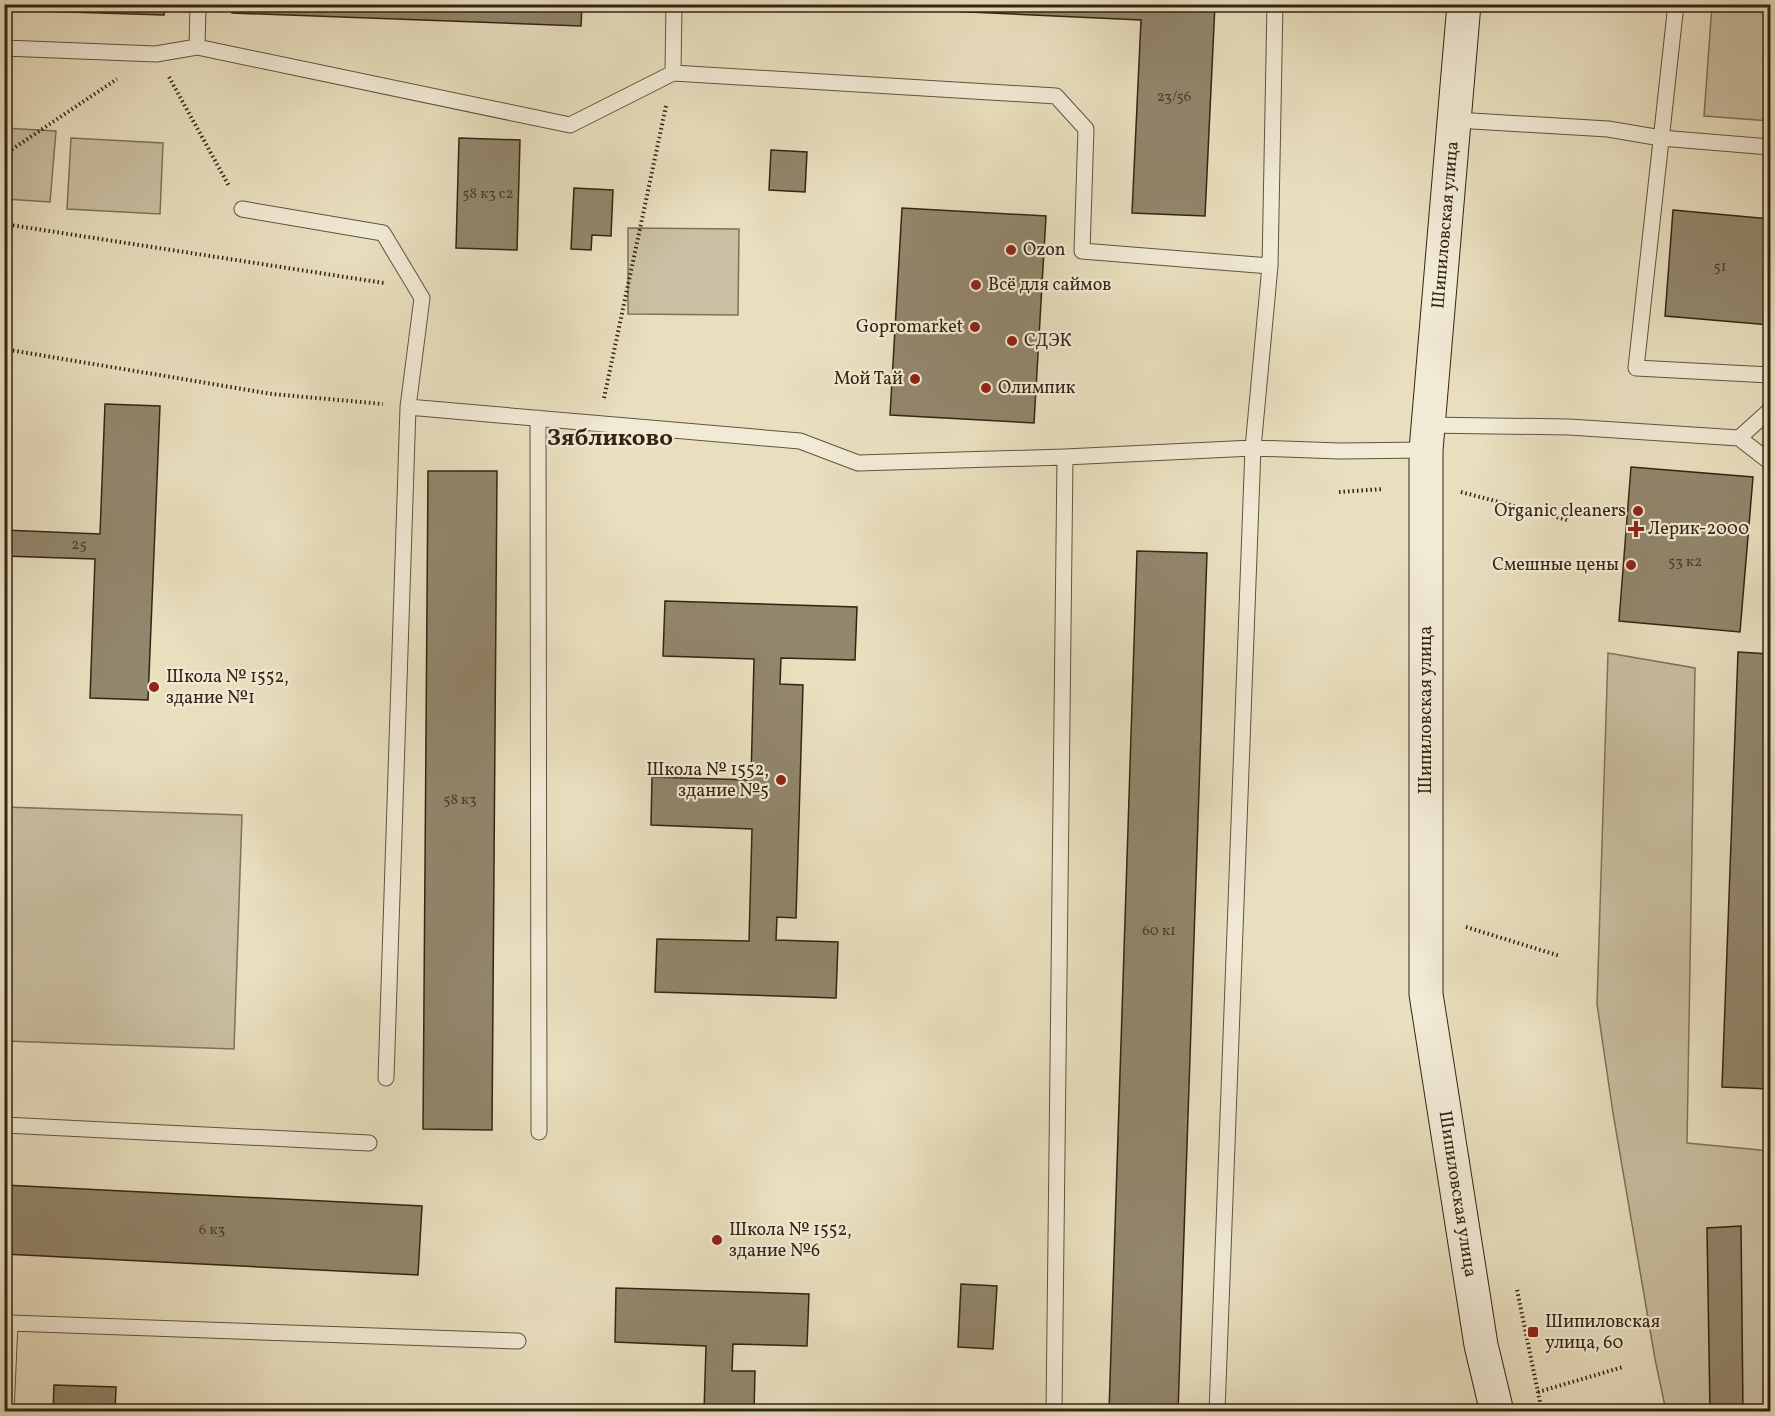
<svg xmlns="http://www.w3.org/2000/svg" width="1775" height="1416" font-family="Vollkorn,serif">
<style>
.green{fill:#cabfa2;stroke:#7e725a;stroke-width:1.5}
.building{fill:#92866c;stroke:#332512;stroke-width:1.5}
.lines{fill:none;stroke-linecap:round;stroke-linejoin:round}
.lane-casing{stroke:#60543d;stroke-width:17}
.secondary-casing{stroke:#332512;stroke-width:35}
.path{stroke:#332512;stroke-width:4;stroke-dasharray:1.5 3;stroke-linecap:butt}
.lane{stroke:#f1ead5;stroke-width:15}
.secondary{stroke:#f1ead5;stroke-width:33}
.poi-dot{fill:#8f2418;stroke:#f1ead5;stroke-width:2}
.labels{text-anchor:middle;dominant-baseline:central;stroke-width:4.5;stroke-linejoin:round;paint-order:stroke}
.number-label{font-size:15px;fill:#4b3d28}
.street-label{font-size:18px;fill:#332512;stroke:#f1ead5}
.poi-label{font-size:18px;fill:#332512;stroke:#f1ead5;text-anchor:start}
.district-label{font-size:24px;font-weight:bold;fill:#332512;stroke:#f1ead5}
</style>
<rect width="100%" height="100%" fill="#e9dfbf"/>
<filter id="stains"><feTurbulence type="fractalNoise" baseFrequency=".00333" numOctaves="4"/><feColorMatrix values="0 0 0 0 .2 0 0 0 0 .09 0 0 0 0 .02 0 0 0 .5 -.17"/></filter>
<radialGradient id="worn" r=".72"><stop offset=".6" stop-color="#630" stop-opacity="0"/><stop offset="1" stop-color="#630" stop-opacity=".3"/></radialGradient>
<path class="green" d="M 1712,5 L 1770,5 L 1770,121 L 1704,116 Z
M 4,128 L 56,131 L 50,202 L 5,199 Z
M 71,138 L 163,143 L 160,214 L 67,209 Z
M 628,228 L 739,229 L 738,315 L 628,314 Z
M 1608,653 L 1695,668 L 1687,1143 L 1770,1151 L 1770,1411 L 1666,1411 L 1655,1359 L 1613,1113 L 1597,1004 Z
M 5,807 L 242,815 L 234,1049 L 5,1041 Z"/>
<path class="building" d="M 4,4 L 165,4 L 164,15 L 4,10 Z
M 232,4 L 582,4 L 581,26 L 232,13 Z
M 796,4 L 1215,4 L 1205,216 L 1132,213 L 1141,20 Z
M 459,138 L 520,140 L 517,250 L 456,248 Z
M 771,150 L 807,152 L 805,192 L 769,190 Z
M 574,188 L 613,190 L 611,236 L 592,235 L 591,250 L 571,249 Z
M 902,208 L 1046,216 L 1034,423 L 890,415 Z
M 1673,210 L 1770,219 L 1770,325 L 1665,316 Z
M 105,404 L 160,406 L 148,700 L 90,698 L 95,559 L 4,556 L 4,530 L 100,534 Z
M 1631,467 L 1753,477 L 1740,632 L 1619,621 Z
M 428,471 L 497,471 L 492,1130 L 423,1129 Z
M 1137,551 L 1207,553 L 1178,1412 L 1109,1412 Z
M 665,601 L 857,607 L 855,660 L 781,658 L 780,684 L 803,685 L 796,918 L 777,917 L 776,940 L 838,942 L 836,998 L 655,992 L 657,939 L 749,941 L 752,829 L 651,825 L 652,777 L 751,780 L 754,659 L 663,656 Z
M 1738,652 L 1770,654 L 1770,1089 L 1722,1087 Z
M 4,1185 L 422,1206 L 418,1275 L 4,1254 Z
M 1741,1226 L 1743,1412 L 1710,1412 L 1707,1228 Z
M 961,1284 L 997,1286 L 993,1349 L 958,1347 Z
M 616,1288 L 809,1294 L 807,1346 L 733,1344 L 732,1371 L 755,1371 L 754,1412 L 704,1412 L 706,1346 L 615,1342 Z
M 54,1385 L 116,1387 L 115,1412 L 53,1412 Z"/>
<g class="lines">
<defs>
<path id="lane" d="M 1275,4 L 1270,266 L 1253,448 L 1340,451 L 1426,450
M 1676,4 L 1636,368 L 1770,375
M 197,47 L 198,4
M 4,48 L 156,54 L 197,47 L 570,125 L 673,73 L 1056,96 L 1086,129 L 1082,251 L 1270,266
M 673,73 L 674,4
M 1456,120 L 1608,129 L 1661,138 L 1770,147
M 242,209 L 383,233 L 422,298 L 408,407
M 538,418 L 539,1132
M 1427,425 L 1569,427 L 1739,438 L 1770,410
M 1739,438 L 1770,462
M 386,1078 L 408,407 L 800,441 L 858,463 L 1065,457 L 1253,448 L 1217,1412
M 4,1125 L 369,1143
M 6,1412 L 10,1323 L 518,1341
M 1054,1412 L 1065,457"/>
<path id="secondary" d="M 1464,4 L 1426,450 L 1426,994 L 1481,1345 L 1497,1412"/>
</defs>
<use href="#lane" class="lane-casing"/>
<use href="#secondary" class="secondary-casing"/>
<path class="path" d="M 169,77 L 229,186
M 8,152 L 117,79
M 4,224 L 384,283
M 4,349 L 272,394 L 383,404
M 604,398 L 666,106
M 1339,492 L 1383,489
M 1461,492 L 1567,520
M 1466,927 L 1560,956
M 1517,1290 L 1542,1412
M 1538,1392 L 1623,1367"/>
<use href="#lane" class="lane"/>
<use href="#secondary" class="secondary"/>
</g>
<g class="poi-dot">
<circle cx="1011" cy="250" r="6"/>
<circle cx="976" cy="285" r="6"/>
<circle cx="975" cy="327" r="6"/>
<circle cx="1012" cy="341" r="6"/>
<circle cx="915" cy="379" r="6"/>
<circle cx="986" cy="388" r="6"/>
<circle cx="1638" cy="511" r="6"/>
<path d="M1633 520h6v6h6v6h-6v6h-6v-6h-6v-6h6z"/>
<circle cx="1631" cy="565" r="6"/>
<circle cx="154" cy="687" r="6"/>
<circle cx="781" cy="780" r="6"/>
<circle cx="717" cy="1240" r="6"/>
<rect x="1527" y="1326" width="12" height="12" rx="3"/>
</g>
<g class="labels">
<g class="number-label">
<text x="1174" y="97">23/56</text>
<text x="488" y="194">58 к3 с2</text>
<text x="1720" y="267">51</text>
<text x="79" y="545">25</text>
<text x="1685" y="562">53 к2</text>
<text x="460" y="800">58 к3</text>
<text x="1159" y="931">60 к1</text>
<text x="212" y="1230">6 к3</text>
</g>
<g class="street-label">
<text transform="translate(1446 225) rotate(-85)">Шипиловская улица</text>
<text transform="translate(1426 710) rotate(-90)">Шипиловская улица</text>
<text transform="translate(1457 1194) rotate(81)">Шипиловская улица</text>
</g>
<g class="poi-label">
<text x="1023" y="250">Ozon</text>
<text x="988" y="285">Всё для саймов</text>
<text x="963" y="327" text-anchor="end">Gopromarket</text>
<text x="1024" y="341">СДЭК</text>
<text x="903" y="379" text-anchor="end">Мой Тай</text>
<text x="998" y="388">Олимпик</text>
<text x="1626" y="511" text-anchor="end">Organic cleaners</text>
<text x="1648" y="529">Лерик-2000</text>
<text x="1619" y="565" text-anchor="end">Смешные цены</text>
<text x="166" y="677">Школа № 1552,<tspan x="166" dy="21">здание №1</tspan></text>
<text x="769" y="770" text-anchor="end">Школа № 1552,<tspan x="769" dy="21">здание №5</tspan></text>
<text x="729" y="1230">Школа № 1552,<tspan x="729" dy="21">здание №6</tspan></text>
<text x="1545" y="1322">Шипиловская<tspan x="1545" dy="21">улица, 60</tspan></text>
</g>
<g class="district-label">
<text x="610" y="439">Зябликово</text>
</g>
</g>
<rect width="1775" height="1416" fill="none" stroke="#e9dfbf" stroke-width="24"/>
<rect x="6" y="6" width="1763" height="1404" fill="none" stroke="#332512" stroke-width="3"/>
<rect x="12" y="12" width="1751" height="1392" fill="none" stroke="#332512" stroke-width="1.5"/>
<rect width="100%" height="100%" filter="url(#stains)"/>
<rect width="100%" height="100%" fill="url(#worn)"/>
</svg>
